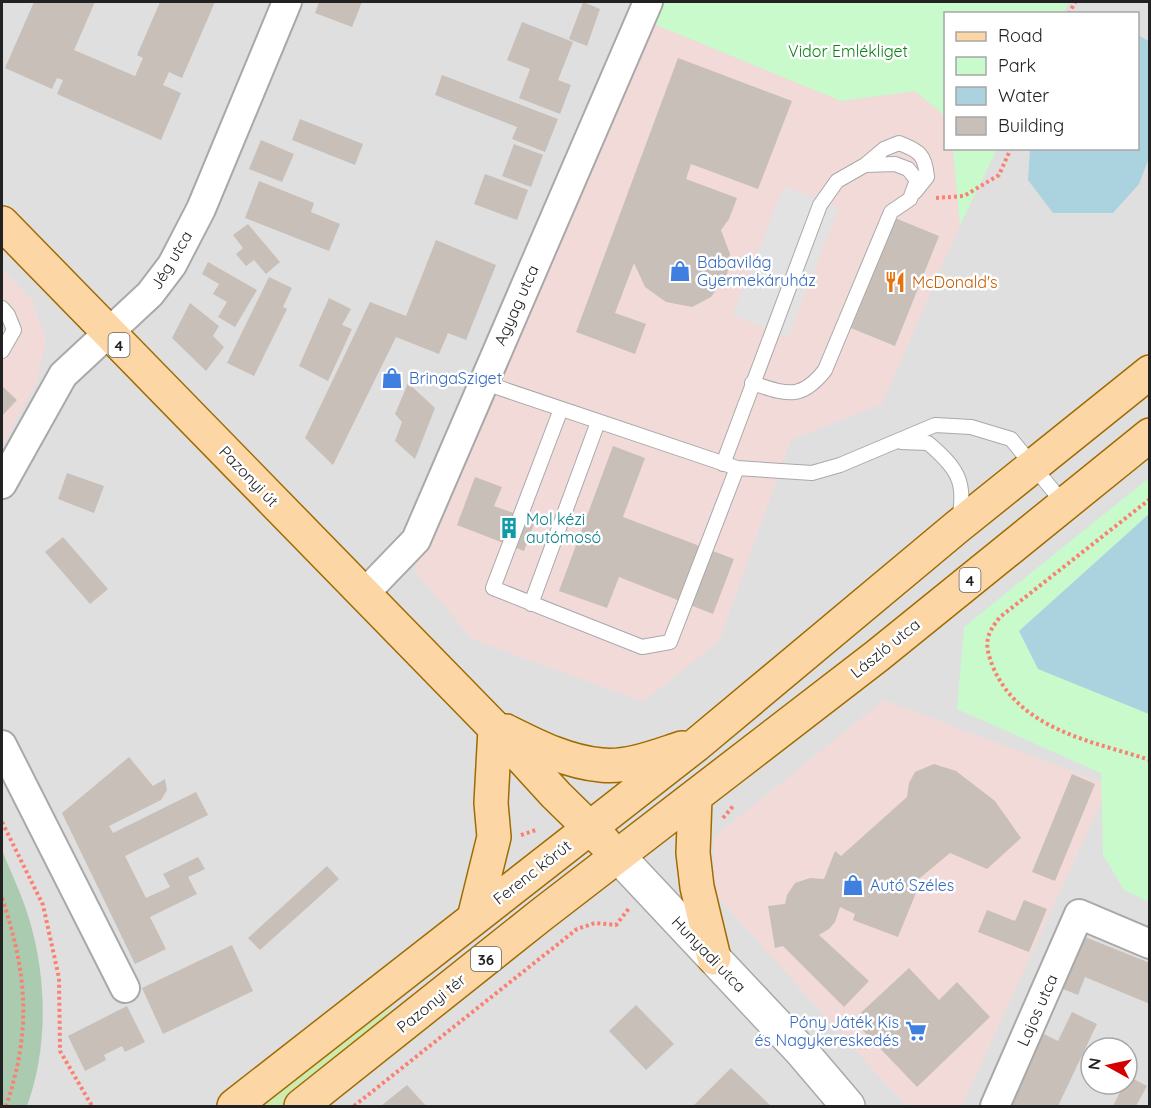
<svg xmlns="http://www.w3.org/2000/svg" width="1151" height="1108" font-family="Quicksand,sans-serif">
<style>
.residential{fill:#e0dfdf;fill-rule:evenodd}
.commercial{fill:#f2dad9}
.grass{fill:#cdebb0}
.cemetery{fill:#aacbaf}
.park{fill:#c8facc}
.parking{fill:#e2e2e2}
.water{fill:#aad3df}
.building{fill:#c7bfb8}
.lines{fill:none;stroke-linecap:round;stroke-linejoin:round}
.service-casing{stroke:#a9a9a9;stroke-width:16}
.minor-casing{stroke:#a9a9a9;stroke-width:32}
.tertiary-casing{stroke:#a9a9a9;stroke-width:36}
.primary-casing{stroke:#a06b00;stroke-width:36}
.path{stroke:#fa8072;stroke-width:4;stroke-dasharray:3 3;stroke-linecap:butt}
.service{stroke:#fff;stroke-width:14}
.minor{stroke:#fff;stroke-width:28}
.tertiary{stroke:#fff;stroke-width:33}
.primary{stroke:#fcd6a4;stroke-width:33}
.labels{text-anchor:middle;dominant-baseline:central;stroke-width:5;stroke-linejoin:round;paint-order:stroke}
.shield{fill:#fff;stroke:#646464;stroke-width:1.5}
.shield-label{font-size:15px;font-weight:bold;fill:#222}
.park-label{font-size:16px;fill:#0c8416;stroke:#fff}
.street-label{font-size:16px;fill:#222;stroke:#fff}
.shop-label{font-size:16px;fill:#366cbe;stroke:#fff;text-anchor:start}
.food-label{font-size:16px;fill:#c56008;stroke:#fff;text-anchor:start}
.culture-label{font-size:16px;fill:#0d838f;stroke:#fff;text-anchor:start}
</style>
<rect width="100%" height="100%" fill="#f2efe9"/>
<path class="residential" d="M 2,2 L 1149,2 L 1149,1106 L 2,1106 ZM 946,14 L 1138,14 L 1138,148 L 946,148 ZM 1091,1048 L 1127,1048 L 1127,1084 L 1091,1084 Z"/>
<path class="commercial" d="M 649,22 L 841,101 L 916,91 L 945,116 L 946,148 L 953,149 L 960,225 L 882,404 L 791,440 L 719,641 L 643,702 L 472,639 L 414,570 Z
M 2,269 L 32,300 L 46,339 L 37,381 L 2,447 Z
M 884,700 L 1109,785 L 962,1106 L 906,1106 L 714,893 L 714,837 Z"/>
<path class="grass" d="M 394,1005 L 363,1044 L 285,1106 L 258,1106 Z"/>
<path class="cemetery" d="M 2,850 C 11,873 23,897 30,922 C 47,980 48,1049 27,1106 L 2,1106 Z"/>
<path class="park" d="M 658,2 L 1066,2 L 1069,3 L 1063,13 L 946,14 L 945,116 L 915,91 L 841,101 L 649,22 Z
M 953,149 L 997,149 L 960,225 Z
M 1149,478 L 1149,902 L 1124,890 L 1103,855 L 1101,773 L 957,709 L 964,627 Z"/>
<path class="parking" d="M 784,186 L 839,207 L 788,337 L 733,315 Z"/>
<path class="water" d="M 1138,35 L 1150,42 L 1149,158 L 1139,184 L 1113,213 L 1053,213 L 1028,180 L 1030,149 L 1138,148 Z
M 1149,514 L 1149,714 L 1038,669 L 1019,631 Z"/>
<path class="building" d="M 34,2 L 95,2 L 74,50 L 135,76 L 143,58 L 137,55 L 160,2 L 215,2 L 182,78 L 169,72 L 163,85 L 181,93 L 161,140 L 57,94 L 63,80 L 57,78 L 52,89 L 5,68 Z
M 319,2 L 362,2 L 352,27 L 315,13 Z
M 583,2 L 600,9 L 587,46 L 569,39 Z
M 522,22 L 573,42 L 558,80 L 571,85 L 560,114 L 519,98 L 530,69 L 507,60 Z
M 678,58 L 792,101 L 758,189 L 691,164 L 686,179 L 737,198 L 729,219 L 721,230 L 730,254 L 727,275 L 711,297 L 692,307 L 666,302 L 645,287 L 634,263 L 615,313 L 646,324 L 635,354 L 576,332 Z
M 442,75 L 558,119 L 545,152 L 512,139 L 517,127 L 435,95 Z
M 300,119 L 363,144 L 355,165 L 292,140 Z
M 261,140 L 294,154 L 282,182 L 249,169 Z
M 514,144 L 543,155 L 531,187 L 502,176 Z
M 485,174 L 528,190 L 517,220 L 474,204 Z
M 259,181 L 314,203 L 311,212 L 340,224 L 329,251 L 245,218 Z
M 895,218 L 939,236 L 895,346 L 851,328 Z
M 248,224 L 280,262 L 266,274 L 254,260 L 246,266 L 236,254 L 243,248 L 233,235 Z
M 436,240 L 496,265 L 466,340 L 448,333 L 439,354 L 396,337 L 333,465 L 305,438 L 370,302 L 406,316 Z
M 208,262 L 257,290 L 235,327 L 218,317 L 227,302 L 213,294 L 219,284 L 202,274 Z
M 269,277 L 292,288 L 283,307 L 287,309 L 254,376 L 227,363 Z
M 329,298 L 351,309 L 342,325 L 352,329 L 328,381 L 299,366 Z
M 190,303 L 219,326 L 213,336 L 224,347 L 206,371 L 172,338 Z
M 408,383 L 435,408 L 415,459 L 395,441 L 402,422 L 395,414 Z
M 2,386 L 17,400 L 2,416 Z
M 613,446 L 645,458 L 623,517 L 734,559 L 713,614 L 619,577 L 607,608 L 559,591 Z
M 67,473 L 104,486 L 94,513 L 58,499 Z
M 475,477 L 502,487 L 494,506 L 535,521 L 524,551 L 457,525 Z
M 63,537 L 108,589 L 90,604 L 45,552 Z
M 129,757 L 153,786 L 165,779 L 167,790 L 161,800 L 109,826 L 113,833 L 196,792 L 208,815 L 125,856 L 146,898 L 170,887 L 163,874 L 198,857 L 205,869 L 188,877 L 197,894 L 150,917 L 166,949 L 135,964 L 62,813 Z
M 934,764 L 956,771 L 995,801 L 1021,838 L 987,869 L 950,853 L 909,887 L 918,888 L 898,937 L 853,920 L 855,914 L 840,907 L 835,922 L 829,929 L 819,935 L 869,981 L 844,1007 L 783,946 L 775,948 L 768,906 L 785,904 L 787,895 L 795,883 L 810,878 L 824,879 L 835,851 L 841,856 L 907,797 L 909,783 L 915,772 Z
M 1072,774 L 1095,784 L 1055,881 L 1032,872 Z
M 327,866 L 339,879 L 260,950 L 248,938 Z
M 1024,900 L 1047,909 L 1029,952 L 978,932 L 987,910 L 1015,921 Z
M 1080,935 L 1150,963 L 1150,1004 L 1085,977 L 1078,995 L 1058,987 Z
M 232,945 L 253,991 L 163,1034 L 142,988 Z
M 909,968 L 939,1000 L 957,982 L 990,1017 L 917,1087 L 853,1020 Z
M 636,1005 L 674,1044 L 646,1070 L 609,1031 Z
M 127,1006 L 145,1042 L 125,1052 L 122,1046 L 104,1055 L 106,1060 L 85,1071 L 68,1036 Z
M 1072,1012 L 1097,1024 L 1058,1106 L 1007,1106 L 1044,1034 L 1058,1041 Z
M 731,1068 L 771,1106 L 693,1106 Z
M 1128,1076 L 1147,1086 L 1136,1106 L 1113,1106 L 1124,1084 L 1127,1084 Z
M 407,1085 L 426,1106 L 381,1106 Z"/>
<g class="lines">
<defs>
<path id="service" d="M 865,165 L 884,149 L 899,143 C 920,151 925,155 927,177 L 915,192
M 2,308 L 8,315 L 14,330 L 2,351
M 482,382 L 737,468 L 812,473 L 840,465 L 935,425 L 971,427 L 1011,439 L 1064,504
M 561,409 L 493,588 L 642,647 L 670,642 L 737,468
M 901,442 L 928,443 C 956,467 967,481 959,518
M 723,464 L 820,205 L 837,181 L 865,165 L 895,164 L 908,169 L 917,180 L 910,199 L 891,212 L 825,370 C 801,401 786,394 752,383
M 531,604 L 598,422"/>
<path id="minor" d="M 2,484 L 63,375 L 150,294 L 172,265 L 201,209 L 287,2
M 363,595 L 416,540 L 648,2
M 2,745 L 125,988
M 995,1106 L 1079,914 L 1150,944"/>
<path id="tertiary" d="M 618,856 L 802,1052 L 848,1106"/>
<path id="primary" d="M 2,223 L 491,724 L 556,795 L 604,842
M 506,731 C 536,746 567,762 601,765 C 628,768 657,756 682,748
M 695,798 L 693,853 L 697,887 L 714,958
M 474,918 L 494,837 L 491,803 L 495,729
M 234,1106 L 696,745 L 957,527 L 1150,372
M 301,1106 L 541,915 L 877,656 L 1150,435"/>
</defs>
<use href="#service" class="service-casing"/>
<use href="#minor" class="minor-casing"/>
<use href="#tertiary" class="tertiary-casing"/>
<use href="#primary" class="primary-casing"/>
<path class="path" d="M 1069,14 L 1075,2
M 936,198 L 964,196 L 999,175 L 1011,148
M 1150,499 L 1000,617 C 985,636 984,644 993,667 C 1020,730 1091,741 1150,760
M 723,818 L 734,805
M 2,822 L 43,905 L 59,978 L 60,1051 L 92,1106
M 521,835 L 536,830
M 2,898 C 27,973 32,1030 6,1106
M 354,1106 L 577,929 L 595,923 L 616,925 L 630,907"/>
<use href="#service" class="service"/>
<use href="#minor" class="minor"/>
<use href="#tertiary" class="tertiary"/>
<use href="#primary" class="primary"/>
</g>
<defs>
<symbol id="shop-bare" viewBox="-9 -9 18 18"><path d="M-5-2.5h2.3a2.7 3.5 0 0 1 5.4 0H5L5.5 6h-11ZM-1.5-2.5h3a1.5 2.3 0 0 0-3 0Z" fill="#3f7fe0" stroke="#fff" stroke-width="2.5" paint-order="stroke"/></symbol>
<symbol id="restaurant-bare" viewBox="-9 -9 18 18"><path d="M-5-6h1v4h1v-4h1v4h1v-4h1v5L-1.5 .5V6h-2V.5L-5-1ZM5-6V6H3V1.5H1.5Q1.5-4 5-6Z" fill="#e8710a" stroke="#fff" stroke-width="2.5" paint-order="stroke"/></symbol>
<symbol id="building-bare" viewBox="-9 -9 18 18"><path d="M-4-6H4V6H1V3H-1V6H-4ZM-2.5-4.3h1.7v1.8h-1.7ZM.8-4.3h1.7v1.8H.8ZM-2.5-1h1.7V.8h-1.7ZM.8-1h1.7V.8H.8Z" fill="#0f9aa8" stroke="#fff" stroke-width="2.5" paint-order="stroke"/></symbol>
<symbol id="supermarket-bare" viewBox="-9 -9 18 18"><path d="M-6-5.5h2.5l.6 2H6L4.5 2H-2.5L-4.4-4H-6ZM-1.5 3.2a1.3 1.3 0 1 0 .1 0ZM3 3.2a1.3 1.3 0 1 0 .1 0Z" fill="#3f7fe0" stroke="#fff" stroke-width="2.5" paint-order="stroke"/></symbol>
</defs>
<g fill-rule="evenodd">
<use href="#shop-bare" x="665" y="256" width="30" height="30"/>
<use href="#restaurant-bare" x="880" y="267" width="30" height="30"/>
<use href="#shop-bare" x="377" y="363" width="30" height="30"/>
<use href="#building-bare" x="494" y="513" width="30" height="30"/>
<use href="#shop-bare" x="838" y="870" width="30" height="30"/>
<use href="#supermarket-bare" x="901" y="1016" width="30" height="30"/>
</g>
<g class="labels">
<g class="shield">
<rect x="108.5" y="333" width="21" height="24" rx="4.5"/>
<rect x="959.5" y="568" width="21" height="24" rx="4.5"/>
<rect x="471" y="947" width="30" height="24" rx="4.5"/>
</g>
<g class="shield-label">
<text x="119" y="345">4</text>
<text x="970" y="580">4</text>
<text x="486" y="959">36</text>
</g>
<g class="park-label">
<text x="848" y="51">Vidor Emlékliget</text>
</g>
<g class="street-label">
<text transform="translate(171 260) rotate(-59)">Jég utca</text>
<text transform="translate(516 305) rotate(-66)">Agyag utca</text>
<text transform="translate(249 476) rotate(46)">Pazonyi út</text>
<text transform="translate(885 648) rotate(-39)">László utca</text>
<text transform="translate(532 872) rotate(-38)">Ferenc körút</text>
<text transform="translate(709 954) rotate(46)">Hunyadi utca</text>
<text transform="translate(431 1003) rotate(-39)">Pazonyi tér</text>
<text transform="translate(1037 1010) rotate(-66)">Lajos utca</text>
</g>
<g class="shop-label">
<text x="697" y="262">Babavilág<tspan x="697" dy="18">Gyermekáruház</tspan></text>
<text x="409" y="378">BringaSziget</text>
<text x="870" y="885">Autó Széles</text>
<text x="899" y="1022" text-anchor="end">Póny Játék Kis<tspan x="899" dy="18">és Nagykereskedés</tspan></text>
</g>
<g class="food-label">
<text x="912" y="282">McDonald's</text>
</g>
<g class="culture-label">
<text x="526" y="519">Mol kézi<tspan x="526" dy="18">autómosó</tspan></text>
</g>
</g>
<rect width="1151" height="1108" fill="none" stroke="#222222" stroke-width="6"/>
<rect x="944" y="12" width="195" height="138" fill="#ffffff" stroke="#a7a7a7" stroke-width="1.5"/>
<rect x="956" y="32" width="30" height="9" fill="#fcd6a4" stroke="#a7a7a7" stroke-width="1.5"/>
<text x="998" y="42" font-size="18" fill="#222222">Road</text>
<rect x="956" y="57" width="30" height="18" fill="#c8facc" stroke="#a7a7a7" stroke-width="1.5"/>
<text x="998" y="72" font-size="18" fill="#222222">Park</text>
<rect x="956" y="87" width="30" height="18" fill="#aad3df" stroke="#a7a7a7" stroke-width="1.5"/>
<text x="998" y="102" font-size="18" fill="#222222">Water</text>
<rect x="956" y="117" width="30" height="18" fill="#c7bfb8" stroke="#a7a7a7" stroke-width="1.5"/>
<text x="998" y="132" font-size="18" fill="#222222">Building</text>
<g transform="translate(1109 1066) rotate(278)"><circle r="28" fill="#ffffff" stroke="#a7a7a7" stroke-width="1.5"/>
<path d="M0-4.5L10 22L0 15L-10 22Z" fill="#d40000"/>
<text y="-9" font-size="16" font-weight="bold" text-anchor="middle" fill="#222222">N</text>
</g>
</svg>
